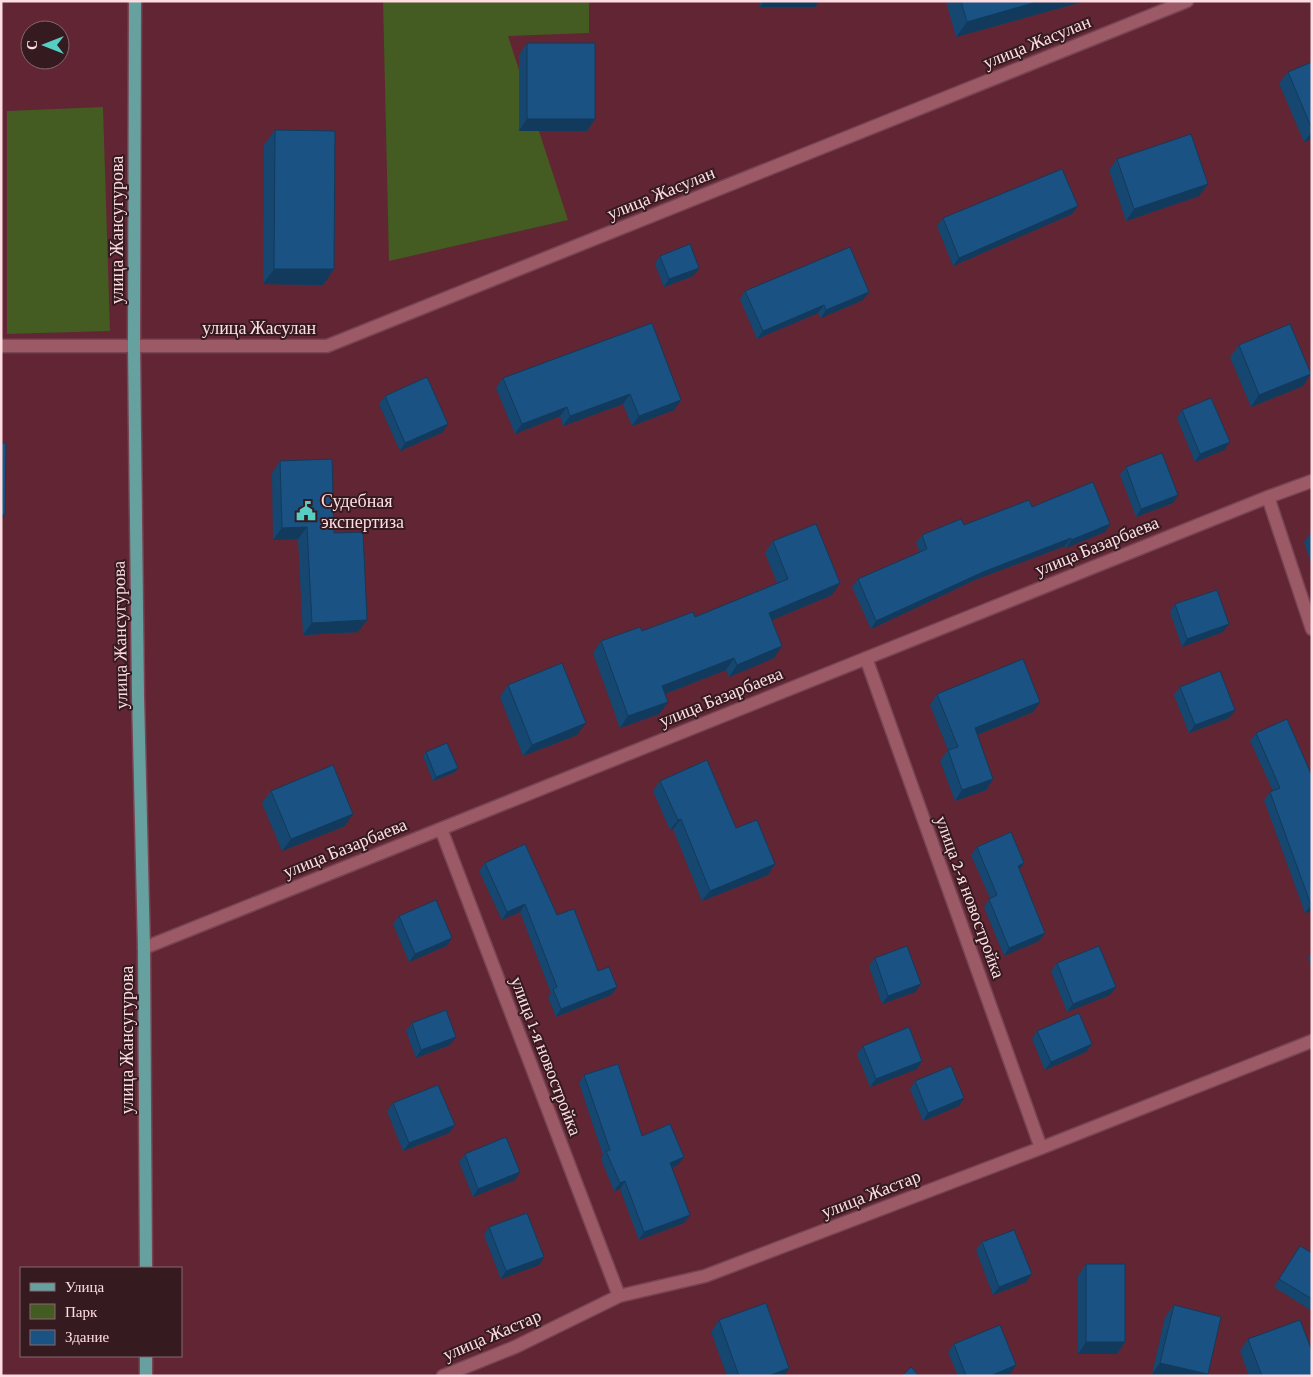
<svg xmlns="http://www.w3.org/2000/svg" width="1313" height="1377" font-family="'Crimson Pro',serif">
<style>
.green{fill:#445b21}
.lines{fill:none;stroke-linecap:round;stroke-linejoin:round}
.minor-casing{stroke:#784453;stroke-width:15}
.major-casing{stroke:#784453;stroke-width:15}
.minor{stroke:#9c5a67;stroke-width:12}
.major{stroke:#67a19f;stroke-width:12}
.wall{fill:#164771}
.shaded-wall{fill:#123a5c}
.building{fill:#1a5383;stroke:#123a5c}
.labels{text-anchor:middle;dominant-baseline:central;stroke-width:4;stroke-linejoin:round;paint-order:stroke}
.street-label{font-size:18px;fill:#fddde2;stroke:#351a20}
.poi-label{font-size:18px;fill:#fddde2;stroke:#351a20;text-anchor:start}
</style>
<rect width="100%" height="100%" fill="#612534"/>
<path class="green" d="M 383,1 L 589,1 L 589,33 L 508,36 L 568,220 L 389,261 Z
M 103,107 L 110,331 L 7,334 L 7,111 Z"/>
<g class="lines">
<defs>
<path id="minor" d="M 1,346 L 327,346 L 1187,1
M 1268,497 L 1312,629
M 866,658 L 1041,1148
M 441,829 L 619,1296
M 144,948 L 1268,497 L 1312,481
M 443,1376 L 515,1347 L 619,1296 L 705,1276 L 1041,1148 L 1312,1041"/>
<path id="major" d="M 135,1 L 134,346 L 138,696 L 144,948 L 146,1268
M 146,1356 L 146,1376"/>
</defs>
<use href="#minor" class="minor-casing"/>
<use href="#major" class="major-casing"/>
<use href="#minor" class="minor"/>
<use href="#major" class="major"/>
</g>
<path class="wall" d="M 760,1 L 819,1 L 815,7 L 760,7 Z
M 946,1 L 1085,1 L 956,37 Z
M 527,43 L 595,119 L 587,131 L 519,131 L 519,55 Z
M 1312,62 L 1312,139 L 1304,142 L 1279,83 L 1288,72 Z
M 275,130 L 334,269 L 323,285 L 263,284 L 264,145 Z
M 1117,159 L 1208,184 L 1199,196 L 1126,221 L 1109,170 Z
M 1072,214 L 953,266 L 937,226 L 943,218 Z
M 660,256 L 693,276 L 664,287 L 655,264 Z
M 745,291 L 863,300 L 821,318 L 818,313 L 757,339 L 740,299 Z
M 652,323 L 674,410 L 632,426 L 623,404 L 563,426 L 560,416 L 515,434 L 496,388 L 503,378 Z
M 1239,345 L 1303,386 L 1251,407 L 1230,357 Z
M 385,396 L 443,432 L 400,451 L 379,404 Z
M 1182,410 L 1224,450 L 1195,462 L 1177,418 Z
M 280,461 L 334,533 L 358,632 L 303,635 L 298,539 L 273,540 L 272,473 Z
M 1126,467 L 1173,503 L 1136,517 L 1120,475 Z
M 1032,507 L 1110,524 L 1105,532 L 1066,548 L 1065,546 L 977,579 L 871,629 L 852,587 L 858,579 L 920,552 L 916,543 L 922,535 Z
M 1312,531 L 1312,566 L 1304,542 Z
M 773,541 L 832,595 L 772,620 L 774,658 L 729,677 L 726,670 L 665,694 L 668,702 L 659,714 L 620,728 L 593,653 L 601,641 L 642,631 L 695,617 L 777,583 L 765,553 Z
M 1175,604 L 1223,632 L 1182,647 L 1170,612 Z
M 508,685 L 577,735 L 523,756 L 500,697 Z
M 1180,687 L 1229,718 L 1189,733 L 1174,695 Z
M 937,694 L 1033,712 L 977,735 L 993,779 L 986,790 L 955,801 L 940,761 L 948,750 L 930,705 Z
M 1256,733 L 1312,776 L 1312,911 L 1305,913 L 1264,800 L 1270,792 L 1273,791 L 1250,741 Z
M 426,752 L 458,768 L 455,772 L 433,781 L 423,756 Z
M 660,781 L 736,828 L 775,864 L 768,875 L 702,901 L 673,829 L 670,830 L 653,791 Z
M 271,791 L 345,826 L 282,851 L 262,803 Z
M 977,847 L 1024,863 L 1019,869 L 1045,933 L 1039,941 L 1004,956 L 984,907 L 990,898 L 971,855 Z
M 485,863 L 557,915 L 598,971 L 617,987 L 611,995 L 556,1017 L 548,997 L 551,993 L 520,912 L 502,920 L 479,871 Z
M 399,916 L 452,938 L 446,946 L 409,962 L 393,924 Z
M 1312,952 L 1312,968 L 1308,958 Z
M 875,958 L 915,992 L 882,1004 L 869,966 Z
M 1057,963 L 1110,995 L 1067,1012 L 1051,971 Z
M 412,1023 L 450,1045 L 416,1058 L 406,1031 Z
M 1037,1031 L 1092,1044 L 1086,1052 L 1045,1070 L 1032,1039 Z
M 863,1046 L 922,1061 L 917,1069 L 870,1087 L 857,1054 Z
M 584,1075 L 642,1136 L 678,1165 L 672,1168 L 690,1215 L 684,1223 L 639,1240 L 620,1189 L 614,1191 L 601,1159 L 603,1155 L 579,1083 Z
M 915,1081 L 959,1106 L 923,1121 L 910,1089 Z
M 393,1103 L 455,1125 L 449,1133 L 403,1151 L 387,1111 Z
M 465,1154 L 515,1180 L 473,1197 L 459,1162 Z
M 489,1227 L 544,1257 L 539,1265 L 501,1279 L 484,1235 Z
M 982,1242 L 1026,1282 L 993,1295 L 976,1250 Z
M 1300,1246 L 1312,1253 L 1312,1311 L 1274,1287 Z
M 1086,1264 L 1125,1342 L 1117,1354 L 1078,1354 L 1078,1276 Z
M 1174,1305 L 1208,1374 L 1206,1376 L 1157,1376 L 1152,1374 L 1165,1317 Z
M 719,1320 L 789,1368 L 784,1376 L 727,1376 L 711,1332 Z
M 1248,1339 L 1312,1376 L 1249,1376 L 1240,1351 Z
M 954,1344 L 1011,1373 L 1005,1376 L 958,1376 L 948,1352 Z"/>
<path class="shaded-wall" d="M 764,1 L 819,1 L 815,7 L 760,7 Z
M 1040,1 L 1085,1 L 956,37 L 967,22 Z
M 527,119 L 595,119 L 587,131 L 519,131 Z
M 1312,131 L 1312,139 L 1304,142 Z
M 1208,184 L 1199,196 L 1126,221 L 1134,209 Z
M 1078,206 L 1072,214 L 953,266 L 959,258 Z
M 699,268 L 693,276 L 664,287 L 669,279 Z
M 274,269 L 334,269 L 323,285 L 263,284 Z
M 869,292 L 863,300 L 821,318 L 826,310 Z
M 824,305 L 818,313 L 757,339 L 763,331 Z
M 1311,374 L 1303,386 L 1251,407 L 1259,395 Z
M 630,394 L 623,404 L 563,426 L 570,416 Z
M 681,400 L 674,410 L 632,426 L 639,416 Z
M 567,407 L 560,416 L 515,434 L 522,424 Z
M 448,424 L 443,432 L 400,451 L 405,443 Z
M 1230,442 L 1224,450 L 1195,462 L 1200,454 Z
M 1178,495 L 1173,503 L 1136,517 L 1141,509 Z
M 1,515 L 5,515 L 1,521 Z
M 1110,524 L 1105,532 L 1066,548 L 1071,540 Z
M 307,527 L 298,539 L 273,540 L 282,528 Z
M 1071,538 L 1065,546 L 977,579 L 871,629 L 876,621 L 983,572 Z
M 840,583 L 832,595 L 760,625 L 769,613 Z
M 367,620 L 358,632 L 303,635 L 312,623 Z
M 1229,624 L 1223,632 L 1182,647 L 1187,639 Z
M 782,646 L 774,658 L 729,677 L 737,665 Z
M 734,658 L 726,670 L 654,698 L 662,686 Z
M 668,702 L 659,714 L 620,728 L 628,716 Z
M 1040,702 L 1033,712 L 967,739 L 975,728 Z
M 1235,710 L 1229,718 L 1189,733 L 1195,725 Z
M 586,723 L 577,735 L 523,756 L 532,745 Z
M 458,768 L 455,772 L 433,781 L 436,777 Z
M 993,779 L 986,790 L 955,801 L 962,790 Z
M 353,814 L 345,826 L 282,851 L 291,839 Z
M 681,819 L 673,829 L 670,830 L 678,820 Z
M 1024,863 L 1018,871 L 1018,866 Z
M 775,864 L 768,875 L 702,901 L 710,891 Z
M 525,904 L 520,912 L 502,920 L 507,912 Z
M 1311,905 L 1312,905 L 1312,911 L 1305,913 Z
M 1045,933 L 1039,941 L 1004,956 L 1009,948 Z
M 452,938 L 446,946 L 409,962 L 415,954 Z
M 921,984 L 915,992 L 882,1004 L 888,996 Z
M 617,987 L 611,995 L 556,1017 L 561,1009 Z
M 1116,987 L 1110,995 L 1067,1012 L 1073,1004 Z
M 456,1037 L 450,1045 L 416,1058 L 421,1050 Z
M 1092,1044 L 1086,1052 L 1045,1070 L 1051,1062 Z
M 922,1061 L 917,1069 L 870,1087 L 876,1079 Z
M 964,1098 L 959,1106 L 923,1121 L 928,1113 Z
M 455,1125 L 449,1133 L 403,1151 L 409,1143 Z
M 684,1157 L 678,1165 L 664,1171 L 670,1163 Z
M 520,1172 L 515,1180 L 473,1197 L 478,1189 Z
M 625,1181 L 620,1189 L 614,1191 L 620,1183 Z
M 690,1215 L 684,1223 L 639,1240 L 644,1232 Z
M 544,1257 L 539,1265 L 501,1279 L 506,1271 Z
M 1032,1274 L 1026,1282 L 993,1295 L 999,1287 Z
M 1086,1342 L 1125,1342 L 1117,1354 L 1078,1354 Z
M 1160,1363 L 1208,1374 L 1206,1376 L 1157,1376 L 1152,1374 Z
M 1016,1365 L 1011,1373 L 1005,1376 L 990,1376 Z
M 789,1368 L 784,1376 L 768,1376 Z"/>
<path class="building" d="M 961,1 L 1040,1 L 967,22 Z
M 527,43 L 595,43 L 595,119 L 527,119 Z
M 1312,62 L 1312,129 L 1288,72 Z
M 275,130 L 335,131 L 334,269 L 274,269 Z
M 1191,134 L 1208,184 L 1134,209 L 1117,159 Z
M 1062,169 L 1078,206 L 959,258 L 943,218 Z
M 690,244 L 699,268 L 669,279 L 660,256 Z
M 850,247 L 869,292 L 826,310 L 824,305 L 763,331 L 745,291 Z
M 652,323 L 681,400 L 639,416 L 630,394 L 570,416 L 567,407 L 522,424 L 503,378 Z
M 1290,324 L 1311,374 L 1259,395 L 1239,345 Z
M 427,377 L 448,424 L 405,443 L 385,396 Z
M 1211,398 L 1230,442 L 1200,454 L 1182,410 Z
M 1,443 L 6,443 L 5,515 L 1,515 Z
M 1162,453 L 1178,495 L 1141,509 L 1126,467 Z
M 332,459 L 334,533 L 363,532 L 367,620 L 312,623 L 307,527 L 282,528 L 280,461 Z
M 1093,482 L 1110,524 L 1071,540 L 1071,538 L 983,572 L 876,621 L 858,579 L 927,549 L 922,535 L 961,519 L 964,525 L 1029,500 L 1032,507 Z
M 816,524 L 840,583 L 769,613 L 782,646 L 737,665 L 734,658 L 662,686 L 668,702 L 628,716 L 601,641 L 640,627 L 642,631 L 693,612 L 695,617 L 788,579 L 773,541 Z
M 1217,590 L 1229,624 L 1187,639 L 1175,604 Z
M 1023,659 L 1040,702 L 975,728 L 993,779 L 962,790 L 948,750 L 958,747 L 937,694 Z
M 562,663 L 586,723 L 532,745 L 508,685 Z
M 1220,671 L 1235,710 L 1195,725 L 1180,687 Z
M 1287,719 L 1312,776 L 1312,905 L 1311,905 L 1270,792 L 1280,788 L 1256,733 Z
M 447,743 L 458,768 L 436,777 L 426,752 Z
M 707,760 L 736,828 L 757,820 L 775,864 L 710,891 L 681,819 L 678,820 L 660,781 Z
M 333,765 L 353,814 L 291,839 L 271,791 Z
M 1011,832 L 1024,863 L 1018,866 L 1045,933 L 1009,948 L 989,899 L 997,895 L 977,847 Z
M 525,844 L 557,915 L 574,909 L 598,971 L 609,967 L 617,987 L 561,1009 L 553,989 L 557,987 L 525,904 L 507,912 L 485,863 Z
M 436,900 L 452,938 L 415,954 L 399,916 Z
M 907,946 L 921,984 L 888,996 L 875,958 Z
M 1099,946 L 1116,987 L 1073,1004 L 1057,963 Z
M 446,1010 L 456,1037 L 421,1050 L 412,1023 Z
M 1079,1013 L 1092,1044 L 1051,1062 L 1037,1031 Z
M 909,1027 L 922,1061 L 876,1079 L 863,1046 Z
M 618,1064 L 642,1136 L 670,1124 L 684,1157 L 670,1163 L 690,1215 L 644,1232 L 625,1181 L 620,1183 L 606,1151 L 610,1150 L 584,1075 Z
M 951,1066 L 964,1098 L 928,1113 L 915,1081 Z
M 438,1085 L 455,1125 L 409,1143 L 393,1103 Z
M 506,1137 L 520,1172 L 478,1189 L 465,1154 Z
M 527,1213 L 544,1257 L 506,1271 L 489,1227 Z
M 1014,1230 L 1032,1274 L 999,1287 L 982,1242 Z
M 1300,1246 L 1312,1253 L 1312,1299 L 1279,1279 Z
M 1086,1264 L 1125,1264 L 1125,1342 L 1086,1342 Z
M 766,1303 L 789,1368 L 768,1376 L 739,1376 L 719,1320 Z
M 1174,1305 L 1221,1317 L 1208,1374 L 1160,1363 Z
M 1300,1320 L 1312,1351 L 1312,1376 L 1262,1376 L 1248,1339 Z
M 1000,1325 L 1016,1365 L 990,1376 L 966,1376 L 954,1344 Z
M 911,1367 L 919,1376 L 902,1376 Z"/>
<defs>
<symbol id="civic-bare" viewBox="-9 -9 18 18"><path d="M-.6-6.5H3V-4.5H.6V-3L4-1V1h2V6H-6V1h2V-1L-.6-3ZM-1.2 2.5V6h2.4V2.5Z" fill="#56cec4" stroke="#351a20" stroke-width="2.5" paint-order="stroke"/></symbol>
</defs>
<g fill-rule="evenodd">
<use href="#civic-bare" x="292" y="497" width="28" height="28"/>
</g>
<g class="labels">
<g class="street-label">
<text transform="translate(1037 42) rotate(-22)">улица Жасулан</text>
<text transform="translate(661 193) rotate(-22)">улица Жасулан</text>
<text transform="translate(117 230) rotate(-90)">улица Жансугурова</text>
<text x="259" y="328">улица Жасулан</text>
<text transform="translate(1097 546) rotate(-22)">улица Базарбаева</text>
<text transform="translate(120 635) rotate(-91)">улица Жансугурова</text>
<text transform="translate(721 697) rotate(-22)">улица Базарбаева</text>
<text transform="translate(345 848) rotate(-22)">улица Базарбаева</text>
<text transform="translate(970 897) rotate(70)">улица 2-я новостройка</text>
<text transform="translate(127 1040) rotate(-90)">улица Жансугурова</text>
<text transform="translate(546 1056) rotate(69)">улица 1-я новостройка</text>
<text transform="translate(871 1194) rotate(-21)">улица Жастар</text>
<text transform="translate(492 1335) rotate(-23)">улица Жастар</text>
</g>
<g class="poi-label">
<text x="321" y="501">Судебная<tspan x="321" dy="21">экспертиза</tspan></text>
</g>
</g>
<rect width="1313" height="1377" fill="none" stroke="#fddde2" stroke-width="5"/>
<rect x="20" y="1267" width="162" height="90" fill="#351a20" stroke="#85686e"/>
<rect x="30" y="1283" width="25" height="8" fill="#67a19f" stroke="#85686e"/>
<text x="65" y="1292" font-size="15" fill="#fddde2">Улица</text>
<rect x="30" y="1304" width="25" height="15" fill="#445b21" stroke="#85686e"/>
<text x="65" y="1317" font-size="15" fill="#fddde2">Парк</text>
<rect x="30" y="1330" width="25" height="15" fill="#1a5383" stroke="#85686e"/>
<text x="65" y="1342" font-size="15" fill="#fddde2">Здание</text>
<g transform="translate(45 45) rotate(270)"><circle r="24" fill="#351a20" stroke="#85686e"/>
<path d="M0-4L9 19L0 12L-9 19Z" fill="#56cec4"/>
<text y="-8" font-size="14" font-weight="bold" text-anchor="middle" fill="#fddde2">С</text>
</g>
</svg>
